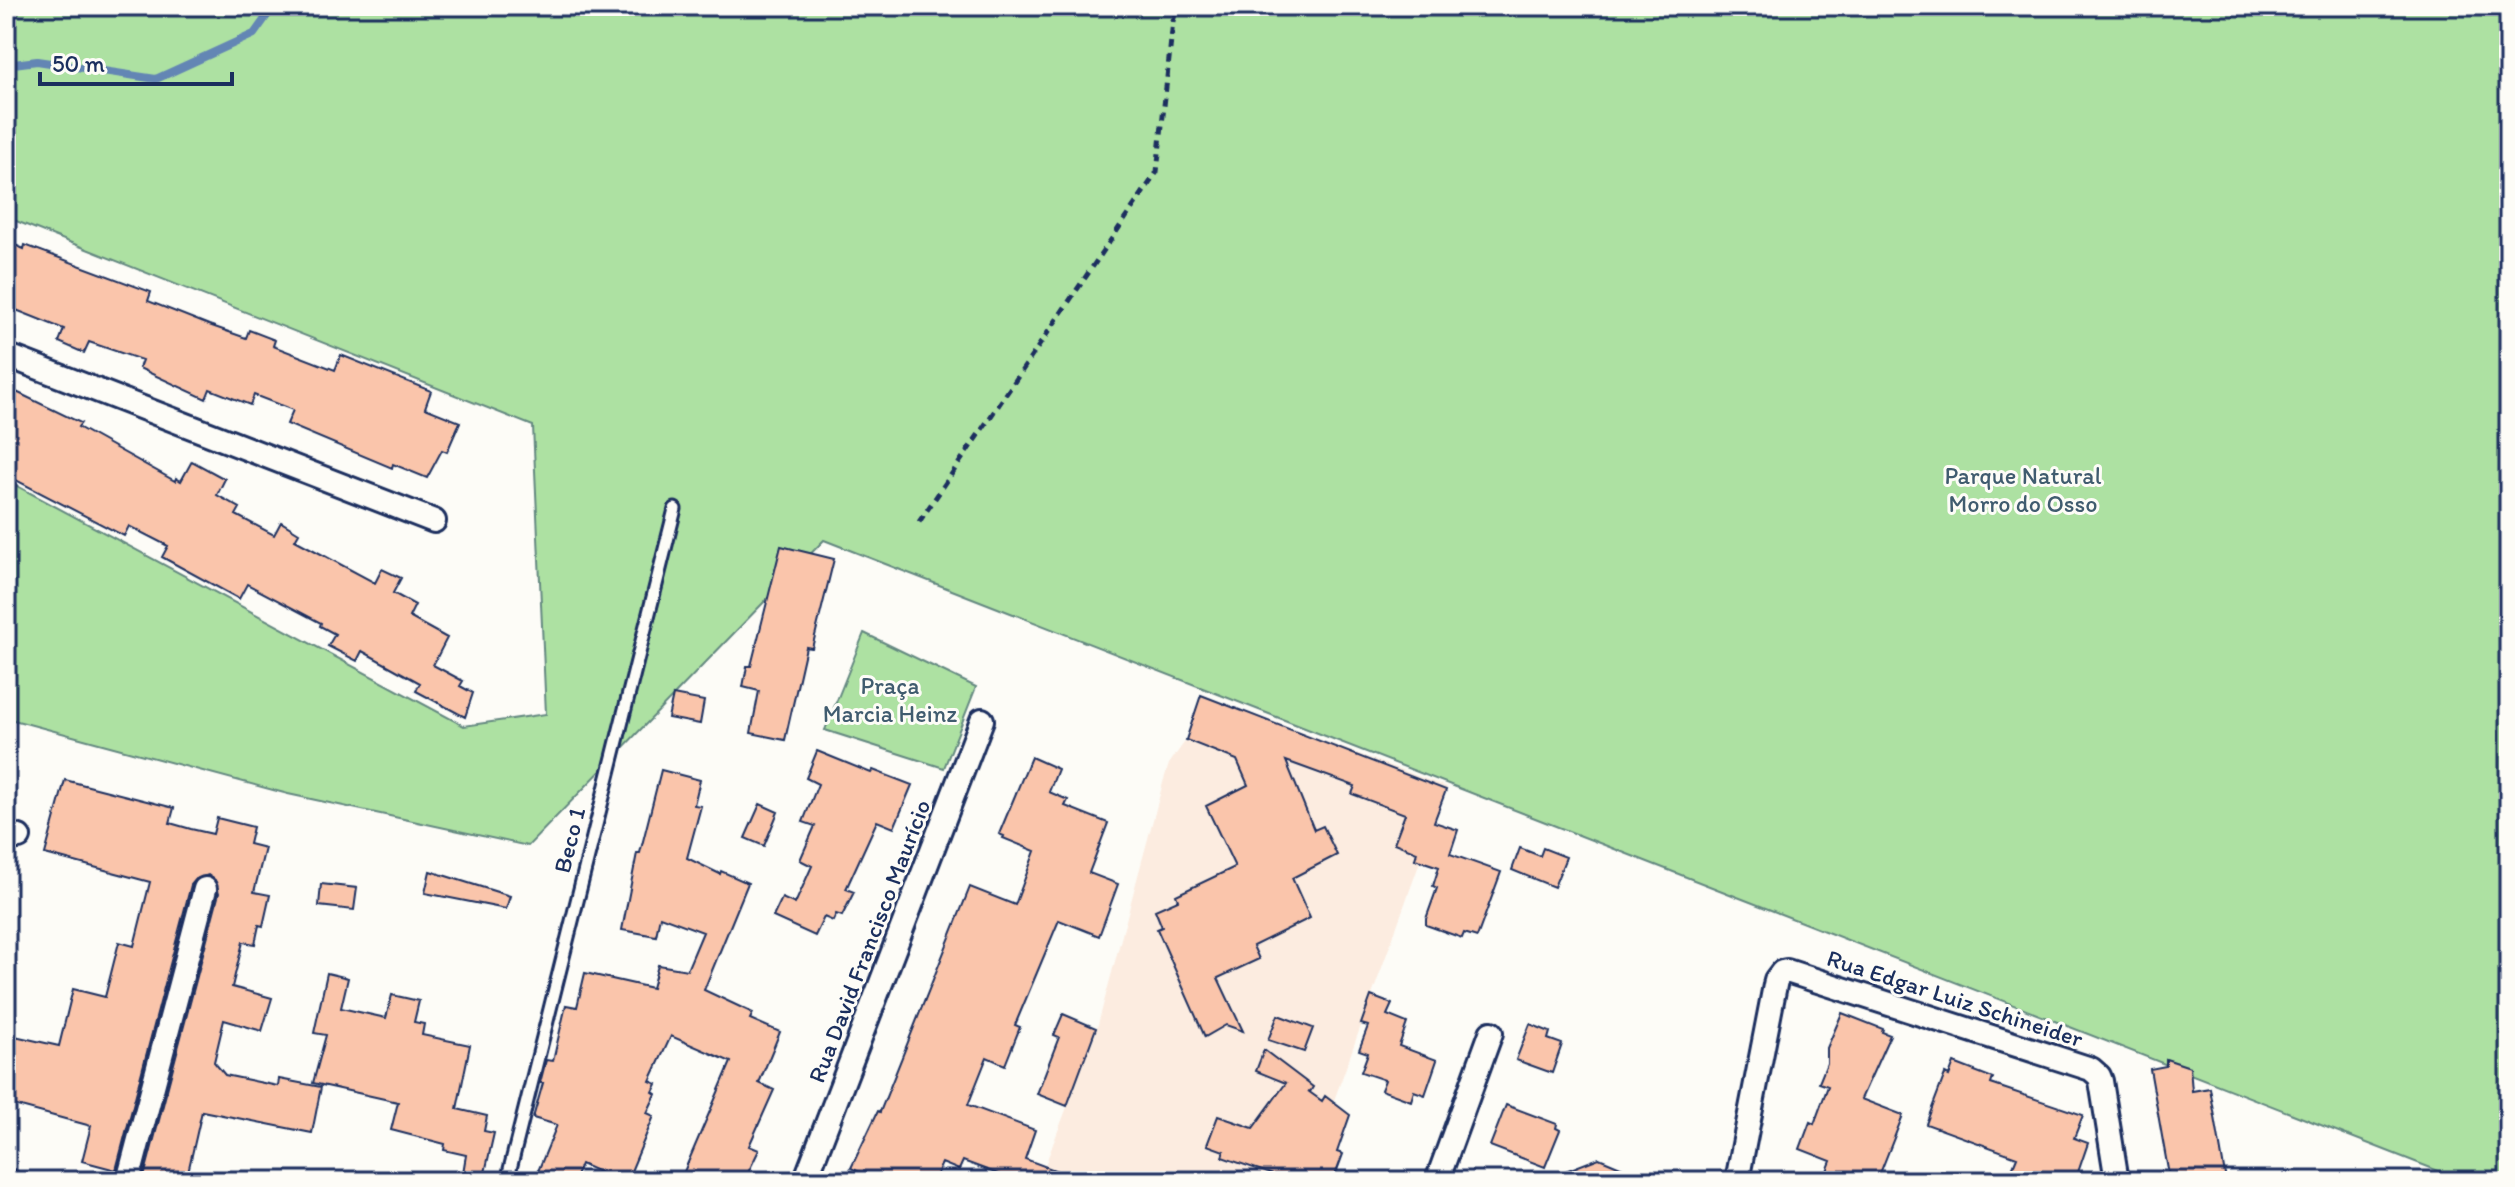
<svg xmlns="http://www.w3.org/2000/svg" width="2515" height="1187" font-family="Itim,sans-serif">
<style>
.built{fill:#fcece0}
.green{fill:#ade1a2;stroke:#648880;stroke-width:2}
.lines{fill:none;stroke-linecap:round;stroke-linejoin:round}
.stream{stroke:#6486b4;stroke-width:8}
.building{fill:#fac5ab;stroke:#1b2f5e;stroke-width:2}
.service-casing{stroke:#1b2f5e;stroke-width:17}
.minor-casing{stroke:#1b2f5e;stroke-width:28}
.path{stroke:#1b2f5e;stroke-width:5;stroke-dasharray:8 6;stroke-linecap:butt}
.service{stroke:#fdfcf7;stroke-width:11}
.minor{stroke:#fdfcf7;stroke-width:22}
.labels{text-anchor:middle;dominant-baseline:central;stroke-width:6;stroke-linejoin:round;paint-order:stroke}
.park-label{font-size:24px;fill:#405c6f;stroke:#fdfcf7}
.street-label{font-size:24px;fill:#1b2f5e;stroke:#fdfcf7}
</style>
<rect width="100%" height="100%" fill="#fdfcf7"/>
<filter id="ink" filterUnits="userSpaceOnUse"><feTurbulence type="fractalNoise" baseFrequency=".0125" numOctaves="2"/><feDisplacementMap in="SourceGraphic" scale="16" xChannelSelector="R" yChannelSelector="G"/><feConvolveMatrix kernelMatrix="1 2 1 2 8 2 1 2 1" color-interpolation-filters="sRGB"/></filter>
<g filter="url(#ink)">
<path class="built" d="M 1201,695 L 1447,787 L 1305,1181 L 1039,1181 L 1097,1028 L 1164,779 L 1169,764 L 1186,740 Z"/>
<path class="green" d="M 6,6 L 2509,6 L 2509,1181 L 2464,1181 L 824,540 L 528,846 L 288,794 L 6,718 L 6,480 L 464,726 L 546,714 L 533,426 L 6,217 Z
M 864,633 L 976,687 L 944,768 L 825,730 Z"/>
<g class="lines">
<path class="stream" d="M 6,65 L 37,61 L 156,79 L 254,34 L 274,6"/>
</g>
<path class="building" d="M 6,241 L 24,249 L 25,245 L 151,292 L 148,301 L 209,325 L 246,338 L 249,330 L 275,340 L 273,346 L 335,370 L 341,355 L 431,391 L 425,408 L 460,422 L 447,452 L 442,450 L 427,478 L 393,464 L 392,468 L 287,424 L 293,410 L 254,395 L 250,405 L 210,389 L 206,399 L 139,368 L 142,360 L 89,342 L 84,353 L 59,342 L 64,329 L 6,306 Z
M 6,387 L 81,423 L 78,427 L 175,481 L 176,478 L 181,481 L 192,461 L 225,479 L 217,495 L 240,508 L 236,515 L 274,535 L 281,522 L 299,533 L 295,540 L 375,583 L 382,569 L 401,578 L 393,593 L 415,605 L 409,617 L 447,638 L 433,665 L 463,681 L 460,686 L 473,693 L 465,717 L 416,691 L 420,683 L 362,651 L 357,661 L 328,646 L 335,634 L 320,626 L 321,623 L 247,584 L 239,599 L 162,557 L 168,546 L 129,526 L 124,536 L 6,475 Z
M 781,546 L 834,559 L 812,648 L 806,647 L 785,740 L 751,733 L 759,691 L 743,687 L 747,666 L 751,666 Z
M 673,695 L 704,701 L 700,724 L 668,718 Z
M 1201,695 L 1446,790 L 1434,822 L 1458,830 L 1450,854 L 1501,872 L 1477,937 L 1464,933 L 1462,938 L 1426,925 L 1426,919 L 1437,888 L 1433,886 L 1439,867 L 1415,859 L 1417,852 L 1394,843 L 1405,814 L 1352,794 L 1355,786 L 1286,761 L 1314,830 L 1323,826 L 1337,855 L 1292,878 L 1310,918 L 1253,946 L 1259,959 L 1218,978 L 1243,1031 L 1226,1025 L 1205,1037 L 1157,929 L 1162,927 L 1155,910 L 1178,900 L 1176,895 L 1235,867 L 1206,806 L 1248,785 L 1237,760 L 1186,740 Z
M 817,751 L 871,773 L 873,770 L 912,785 L 894,828 L 877,821 L 846,889 L 854,892 L 842,916 L 836,914 L 833,921 L 824,917 L 815,936 L 773,917 L 782,898 L 795,904 L 812,866 L 800,860 L 815,826 L 803,822 L 818,784 L 806,778 Z
M 1031,757 L 1058,769 L 1049,792 L 1068,800 L 1065,806 L 1108,823 L 1089,873 L 1118,884 L 1099,936 L 1059,920 L 1015,1025 L 1020,1027 L 1005,1065 L 987,1057 L 968,1105 L 1035,1130 L 1025,1159 L 1079,1179 L 1078,1181 L 1017,1181 L 963,1161 L 959,1170 L 942,1163 L 934,1181 L 879,1181 L 851,1168 L 878,1111 L 880,1112 L 970,887 L 1015,905 L 1035,851 L 1003,838 L 1004,836 L 999,834 Z
M 661,770 L 700,780 L 694,805 L 701,806 L 687,858 L 720,874 L 721,871 L 748,883 L 704,990 L 753,1013 L 750,1019 L 780,1032 L 759,1083 L 774,1090 L 749,1146 L 759,1150 L 744,1181 L 680,1181 L 731,1062 L 671,1036 L 650,1081 L 657,1084 L 653,1092 L 656,1094 L 647,1113 L 654,1116 L 627,1181 L 619,1181 L 581,1164 L 574,1181 L 534,1181 L 557,1125 L 533,1118 L 543,1083 L 540,1083 L 546,1060 L 553,1061 L 566,1005 L 577,1007 L 585,973 L 652,988 L 658,965 L 687,970 L 703,932 L 660,916 L 656,936 L 622,930 L 637,853 L 640,853 Z
M 65,780 L 174,808 L 170,823 L 191,829 L 213,834 L 217,818 L 253,827 L 249,844 L 265,848 L 254,892 L 270,895 L 263,926 L 259,925 L 255,944 L 243,942 L 232,987 L 272,998 L 262,1031 L 224,1020 L 214,1062 L 225,1075 L 278,1086 L 279,1079 L 321,1087 L 312,1133 L 202,1111 L 186,1181 L 160,1181 L 144,1177 L 219,893 L 215,880 L 208,875 L 196,879 L 191,885 L 116,1170 L 82,1161 L 91,1126 L 6,1103 L 6,1034 L 59,1046 L 73,989 L 105,997 L 119,942 L 134,946 L 150,882 L 45,854 Z
M 760,804 L 778,812 L 764,846 L 745,838 Z
M 1520,848 L 1540,856 L 1543,848 L 1566,857 L 1554,887 L 1512,870 Z
M 430,871 L 510,896 L 506,909 L 425,893 Z
M 321,884 L 357,888 L 354,910 L 319,906 Z
M 327,973 L 348,978 L 341,1008 L 386,1018 L 392,995 L 419,1001 L 414,1022 L 424,1024 L 422,1035 L 470,1045 L 457,1109 L 487,1116 L 484,1131 L 494,1133 L 484,1177 L 463,1173 L 466,1155 L 444,1150 L 445,1144 L 391,1130 L 398,1102 L 313,1083 L 326,1035 L 314,1033 Z
M 1371,996 L 1392,1004 L 1387,1015 L 1407,1023 L 1399,1046 L 1437,1060 L 1425,1095 L 1414,1091 L 1411,1101 L 1381,1090 L 1385,1080 L 1361,1072 L 1368,1053 L 1359,1050 L 1368,1026 L 1361,1024 Z
M 1842,1013 L 1883,1029 L 1882,1032 L 1890,1035 L 1861,1099 L 1903,1115 L 1877,1181 L 1823,1181 L 1831,1161 L 1800,1149 L 1810,1122 L 1814,1124 L 1828,1086 L 1819,1083 L 1827,1063 L 1827,1048 Z
M 1063,1014 L 1096,1028 L 1067,1106 L 1037,1094 L 1059,1037 L 1054,1035 Z
M 1278,1015 L 1313,1028 L 1304,1052 L 1268,1040 Z
M 1530,1024 L 1550,1032 L 1548,1039 L 1562,1044 L 1552,1073 L 1516,1060 Z
M 1264,1050 L 1313,1087 L 1310,1092 L 1308,1091 L 1322,1101 L 1325,1096 L 1350,1115 L 1337,1152 L 1343,1154 L 1333,1181 L 1291,1181 L 1222,1157 L 1224,1151 L 1207,1145 L 1218,1116 L 1253,1128 L 1286,1083 L 1256,1071 Z
M 2166,1059 L 2190,1067 L 2192,1091 L 2210,1088 L 2226,1181 L 2170,1181 L 2150,1069 L 2166,1066 Z
M 1954,1063 L 1993,1078 L 1991,1084 L 2083,1115 L 2074,1138 L 2088,1143 L 2075,1181 L 2007,1181 L 2017,1157 L 1926,1124 L 1945,1074 L 1949,1076 Z
M 1506,1105 L 1557,1124 L 1556,1128 L 1560,1130 L 1545,1167 L 1490,1146 Z
M 1599,1158 L 1654,1181 L 1542,1181 L 1542,1180 Z"/>
<g class="lines">
<defs>
<path id="service" d="M 507,1181 L 675,509"/>
<path id="minor" d="M 6,355 L 434,521
M 6,833 L 19,837
M 6,1180 L 9,1181
M 128,1181 L 205,889
M 805,1181 L 982,720
M 1437,1181 L 1491,1033
M 1737,1181 L 1776,980 L 1782,972 L 1787,971 L 2091,1069 L 2099,1076 L 2101,1081 L 2117,1181"/>
</defs>
<use href="#service" class="service-casing"/>
<use href="#minor" class="minor-casing"/>
<path class="path" d="M 919,522 L 1157,172 L 1173,21 L 1178,6"/>
<use href="#service" class="service"/>
<use href="#minor" class="minor"/>
</g>
</g>
<g class="labels">
<g class="park-label">
<text x="2023" y="475">Parque Natural<tspan x="2023" dy="28">Morro do Osso</tspan></text>
<text x="890" y="685">Praça<tspan x="890" dy="28">Marcia Heinz</tspan></text>
</g>
<g class="street-label">
<text transform="translate(569 840) rotate(-76)">Beco 1</text>
<text transform="translate(869 941) rotate(-69)">Rua David Francisco Maurício</text>
<text transform="translate(1955 998) rotate(18)">Rua Edgar Luiz Schineider</text>
</g>
</g>
<rect width="2515" height="1187" fill="none" stroke="#fdfcf7" stroke-width="32"/>
<rect x="16" y="16" width="2483" height="1155" fill="none" stroke="#1b2f5e" stroke-width="3" filter="url(#ink)"/>
<path d="M40 72v12h192v-12" fill="none" stroke="#1b2f5e" stroke-width="4"/>
<text x="52" y="72" font-size="24" fill="#1b2f5e" stroke="#fdfcf7" stroke-width="6" paint-order="stroke">50 m</text>
</svg>
